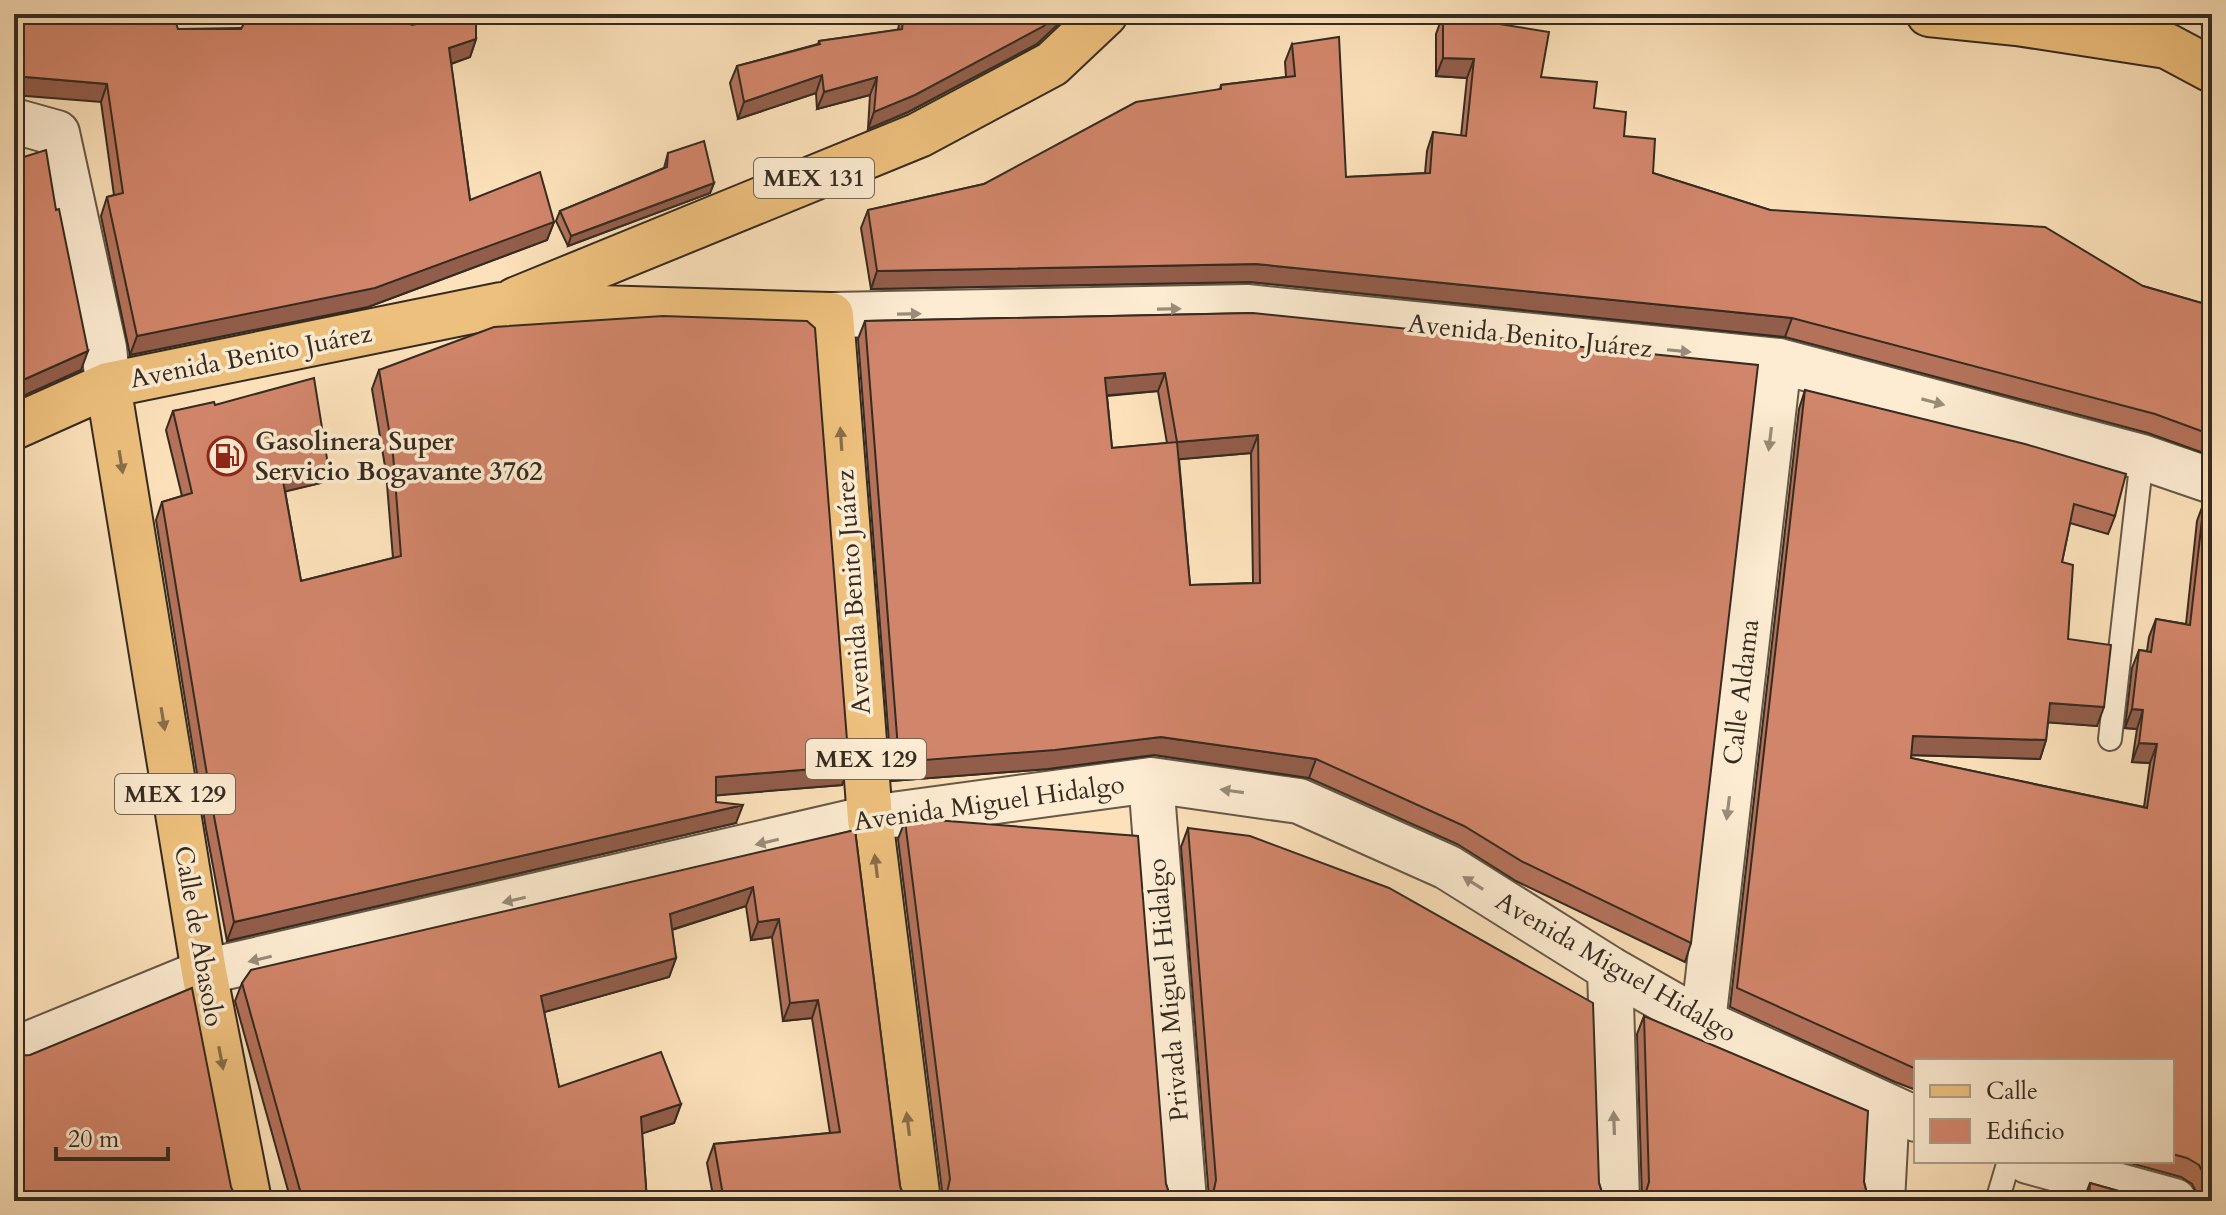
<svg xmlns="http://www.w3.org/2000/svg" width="2226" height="1215" font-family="Cardo,serif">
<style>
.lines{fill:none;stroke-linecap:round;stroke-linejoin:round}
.service-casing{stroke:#675847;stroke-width:26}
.minor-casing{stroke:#675847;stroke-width:48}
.primary-casing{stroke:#352b21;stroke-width:48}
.service{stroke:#fdecd2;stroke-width:22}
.minor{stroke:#fdecd2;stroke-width:44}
.primary{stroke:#eec07d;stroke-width:44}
.wall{fill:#b4725b;stroke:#352b21;stroke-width:2;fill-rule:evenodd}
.shaded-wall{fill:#925d4a;stroke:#352b21;stroke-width:2}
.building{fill:#d1856a;stroke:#352b21;stroke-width:2;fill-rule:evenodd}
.oneway{fill:#998c7a}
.oneway2{fill:#886e4a}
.labels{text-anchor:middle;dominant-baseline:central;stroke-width:7;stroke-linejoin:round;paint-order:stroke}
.shield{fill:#fdecd2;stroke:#716556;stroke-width:2}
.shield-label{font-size:24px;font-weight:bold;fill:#352b21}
.street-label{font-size:26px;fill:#352b21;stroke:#fdecd2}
.poi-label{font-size:26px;font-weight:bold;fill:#352b21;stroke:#fdecd2;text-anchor:start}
</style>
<rect width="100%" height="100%" fill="#fce1ba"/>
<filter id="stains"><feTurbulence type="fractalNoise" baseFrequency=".0025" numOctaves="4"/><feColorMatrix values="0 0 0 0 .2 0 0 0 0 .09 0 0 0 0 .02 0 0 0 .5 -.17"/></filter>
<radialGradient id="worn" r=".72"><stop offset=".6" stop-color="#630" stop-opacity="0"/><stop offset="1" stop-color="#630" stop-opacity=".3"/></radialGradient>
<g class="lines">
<defs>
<path id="service" d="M 2110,739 L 2142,457
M 1997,1201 L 2009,1161"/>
<path id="minor" d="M 14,121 L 57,133 L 104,348 L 108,385
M 831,315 L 1247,307 L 1779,361 L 2142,457 L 2212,481
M 1151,780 L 1184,1201
M 1610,969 L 1617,1201
M 1703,1022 L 1779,361
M 14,1050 L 204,972 L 870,818 L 1151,780 L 1299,801 L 1447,867 L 1610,969 L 1703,1022 L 1916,1119
M 2028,1161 L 2174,1201
M 1882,1201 L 1887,1107"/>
<path id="primary" d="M 1929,14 L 2017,23 L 2167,46 L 2212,70
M 515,300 L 919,135 L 1052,64 L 1105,14
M 108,385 L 204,972 L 249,1201
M 14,427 L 108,385 L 501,305 L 831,315 L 870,818 L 918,1201"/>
</defs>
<use href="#service" class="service-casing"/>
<use href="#minor" class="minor-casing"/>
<use href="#primary" class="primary-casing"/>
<use href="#service" class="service"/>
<use href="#minor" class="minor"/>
<use href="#primary" class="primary"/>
</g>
<path class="wall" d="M 901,14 L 1037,44 L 908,112 L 868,129 L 870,95 L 817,109 L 816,93 L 738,119 L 730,83 L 737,66 L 818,44 L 819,41 L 898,30 Z
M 2184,14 L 2212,14 L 2212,31 Z
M 1443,15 L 1541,77 L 1594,108 L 1624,136 L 1653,173 L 1770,210 L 2143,286 L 2212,306 L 2212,456 L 2148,433 L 1785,337 L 1250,282 L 871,289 L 861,228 L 868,210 L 984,184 L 1220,89 L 1221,85 L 1286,77 L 1285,62 L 1292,44 L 1346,177 L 1425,173 L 1427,151 L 1433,132 L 1461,136 L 1467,78 L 1436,76 L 1436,34 Z
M 90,23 L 178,29 L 412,25 L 476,39 L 470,57 L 451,64 L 470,200 L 554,222 L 547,240 L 368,307 L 130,355 L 101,216 L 107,197 L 114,195 Z
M 668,153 L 714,183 L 710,193 L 568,246 L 556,221 L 560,211 L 664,168 Z
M 1253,313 L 1691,943 L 1685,962 L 1516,881 L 1457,844 L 1309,778 L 1154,755 L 1048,769 L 892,781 L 858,339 L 865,321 ZM 1158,391 L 1167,443 L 1112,448 L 1107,396 ZM 1251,453 L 1253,583 L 1190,585 L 1179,459 Z
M 379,370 L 849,766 L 842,785 L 716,795 L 716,802 L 736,823 L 227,941 L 206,829 L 156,520 L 162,502 L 182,496 L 166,430 L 173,411 L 215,405 L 328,465 L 321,483 L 285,491 L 301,581 L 393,558 L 386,472 L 372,389 Z
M 1805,390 L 2115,516 L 2108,534 L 2070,523 L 2062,562 L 2068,639 L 2097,726 L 2048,722 L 2046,740 L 2040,759 L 1911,755 L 1911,758 L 2144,807 L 2150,763 L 2132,762 L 2137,729 L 2125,728 L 2132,668 L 2139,650 L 2147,651 L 2149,637 L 2156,619 L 2186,624 L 2197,521 L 2204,502 L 2212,1201 L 2198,1200 L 2198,1195 L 2192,1184 L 2181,1177 L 2123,1161 L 2172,1161 L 2172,1061 L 1916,1061 L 1916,1090 L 1895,1082 L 1730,1007 L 1799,409 Z
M 905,821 L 1166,1184 L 1170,1196 L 943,1198 L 898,839 Z
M 1188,828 L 1599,1183 L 1603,1196 L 1209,1198 L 1181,847 Z
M 855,830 L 900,1186 L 904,1197 L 909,1201 L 714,1201 L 707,1163 L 714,1144 L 830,1133 L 812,1018 L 783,1021 L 772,937 L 751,940 L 746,906 L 672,930 L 676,958 L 669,977 L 544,1012 L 559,1087 L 681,1104 L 674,1123 L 642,1133 L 647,1201 L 291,1201 L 235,1001 L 242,983 Z
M 1644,1016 L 1864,1182 L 1867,1194 L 1642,1198 L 1637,1034 Z
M 2090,1183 L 2154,1201 L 2083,1201 Z"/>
<path class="shaded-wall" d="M 1057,14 L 1069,14 L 1037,44 L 908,112 L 868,129 L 874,112 Z
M 476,39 L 470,57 L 442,67 L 449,48 Z
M 1443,58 L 1474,59 L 1467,78 L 1436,76 Z
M 822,75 L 816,93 L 738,119 L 744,102 Z
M 14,76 L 107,84 L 101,102 L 14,95 Z
M 877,77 L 870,95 L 817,109 L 824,92 Z
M 714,183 L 710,193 L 568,246 L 571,236 Z
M 554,222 L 547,240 L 368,307 L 130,355 L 137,336 Z
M 1256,264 L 1792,318 L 1785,337 L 1250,282 L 871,289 L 877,271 Z
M 88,351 L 81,370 L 14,400 L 14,384 Z
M 1165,373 L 1158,391 L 1099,396 L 1105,378 Z
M 1258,435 L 1251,453 L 1170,460 L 1177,442 Z
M 328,465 L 321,483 L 275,494 L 282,475 Z
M 2050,703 L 2104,707 L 2097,726 L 2043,722 Z
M 2132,709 L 2143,710 L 2137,729 L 2125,728 Z
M 1913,736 L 2046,740 L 2040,759 L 1907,755 Z
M 1161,737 L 1316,759 L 1309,778 L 1154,755 L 1048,769 L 892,781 L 899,762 Z
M 2139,743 L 2157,744 L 2150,763 L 2132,762 Z
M 849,766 L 842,785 L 709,796 L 716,777 Z
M 743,805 L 736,823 L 227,941 L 234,922 Z
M 753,887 L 746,906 L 664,932 L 670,914 Z
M 779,919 L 772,937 L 751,940 L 758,922 Z
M 676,958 L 669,977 L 534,1015 L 541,996 Z
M 818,1000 L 812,1018 L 783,1021 L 790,1003 Z
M 681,1104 L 674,1123 L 635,1136 L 641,1117 Z"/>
<path class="building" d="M 14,14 L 90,14 L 90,23 L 134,14 L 173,14 L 178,29 L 241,29 L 249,14 L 387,14 L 412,25 L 463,14 L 476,14 L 476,39 L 449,48 L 470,200 L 540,172 L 554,222 L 375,288 L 137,336 L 107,197 L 123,193 L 107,84 L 14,76 Z
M 904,14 L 1057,14 L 1044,26 L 915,95 L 874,112 L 877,77 L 824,92 L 822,75 L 744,102 L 737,66 L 820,44 L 819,41 L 902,29 Z
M 1443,15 L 1549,32 L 1541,77 L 1597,82 L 1594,108 L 1626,112 L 1624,136 L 1655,139 L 1653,173 L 1770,210 L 2045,227 L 2143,286 L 2212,306 L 2212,435 L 2155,414 L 1792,318 L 1256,264 L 877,271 L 868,210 L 984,184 L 1136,102 L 1221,89 L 1221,85 L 1295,76 L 1292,44 L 1339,37 L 1346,177 L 1430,173 L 1433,132 L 1466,136 L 1474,59 L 1443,58 Z
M 704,141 L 714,183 L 571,236 L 560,211 L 667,167 L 668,153 Z
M 46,150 L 56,210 L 59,209 L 88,351 L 14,384 L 14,160 Z
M 1253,313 L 1758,365 L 1691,943 L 1523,862 L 1464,826 L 1316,759 L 1161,737 L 1055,750 L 899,762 L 865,321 ZM 1165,373 L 1177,442 L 1258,435 L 1260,583 L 1190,585 L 1177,442 L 1112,448 L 1105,378 Z
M 663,316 L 807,321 L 815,328 L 849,766 L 716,777 L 716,802 L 743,805 L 234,922 L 213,811 L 162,502 L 192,493 L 173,411 L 214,402 L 215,405 L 314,378 L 328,465 L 282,475 L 301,581 L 401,556 L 393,454 L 379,370 L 494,327 Z
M 1805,390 L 2025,444 L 2126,474 L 2115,516 L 2074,504 L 2062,562 L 2073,565 L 2068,639 L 2111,645 L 2104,707 L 2050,703 L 2046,740 L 1913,736 L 1911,758 L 2147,808 L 2157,744 L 2139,743 L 2143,710 L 2132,709 L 2139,650 L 2151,652 L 2156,619 L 2190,625 L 2204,502 L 2212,504 L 2212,1201 L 2197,1201 L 2205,1190 L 2205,1177 L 2199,1165 L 2187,1158 L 2172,1154 L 2172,1061 L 1916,1061 L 1916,1069 L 1737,988 Z
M 922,819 L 1138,836 L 1166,1184 L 1170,1196 L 1175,1201 L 941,1201 L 947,1193 L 950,1179 L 905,821 Z
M 1188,828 L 1250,836 L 1389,888 L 1593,1003 L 1599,1183 L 1603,1196 L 1608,1201 L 1206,1201 L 1213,1194 L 1216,1180 Z
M 855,830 L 900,1186 L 904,1197 L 909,1201 L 724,1201 L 714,1144 L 840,1132 L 818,1000 L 790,1003 L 779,919 L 758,922 L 753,887 L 670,914 L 676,958 L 541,996 L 559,1087 L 661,1052 L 681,1104 L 641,1117 L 647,1201 L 303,1201 L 242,983 L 251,970 Z
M 192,988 L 231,1187 L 236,1198 L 240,1201 L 14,1201 L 14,1056 L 30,1055 Z
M 1644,1016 L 1868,1111 L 1864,1182 L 1867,1194 L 1875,1201 L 1639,1201 L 1645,1195 L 1649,1182 Z
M 2090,1183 L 2154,1201 L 2089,1201 Z"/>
<defs><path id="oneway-solid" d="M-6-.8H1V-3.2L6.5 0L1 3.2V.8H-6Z" transform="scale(2)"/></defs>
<g class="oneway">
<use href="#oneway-solid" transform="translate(1169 309) rotate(-1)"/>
<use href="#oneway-solid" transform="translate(909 314) rotate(-1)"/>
<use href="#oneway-solid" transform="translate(1679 351) rotate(6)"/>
<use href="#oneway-solid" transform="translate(1933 402) rotate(15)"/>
<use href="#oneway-solid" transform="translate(1770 439) rotate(97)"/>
<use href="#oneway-solid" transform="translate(1232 791) rotate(-172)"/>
<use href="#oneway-solid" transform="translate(1728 808) rotate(97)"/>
<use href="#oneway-solid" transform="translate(767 842) rotate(167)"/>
<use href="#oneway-solid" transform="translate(1473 883) rotate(-148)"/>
<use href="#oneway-solid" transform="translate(514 900) rotate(167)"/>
<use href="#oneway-solid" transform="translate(260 959) rotate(167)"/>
<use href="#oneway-solid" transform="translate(1614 1123) rotate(-92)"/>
</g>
<g class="oneway2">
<use href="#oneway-solid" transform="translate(841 439) rotate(-94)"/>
<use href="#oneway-solid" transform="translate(121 462) rotate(81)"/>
<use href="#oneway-solid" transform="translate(163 719) rotate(81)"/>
<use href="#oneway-solid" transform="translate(876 866) rotate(-97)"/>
<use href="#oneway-solid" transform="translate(221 1058) rotate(79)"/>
<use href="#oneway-solid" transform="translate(908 1124) rotate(-97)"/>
</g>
<defs>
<symbol id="fuel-ring" viewBox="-11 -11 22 22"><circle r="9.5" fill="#fdecd2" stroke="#8f2418" stroke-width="1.5"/><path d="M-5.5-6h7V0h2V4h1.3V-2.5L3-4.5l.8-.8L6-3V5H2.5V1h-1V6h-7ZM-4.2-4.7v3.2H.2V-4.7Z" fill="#8f2418"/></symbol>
</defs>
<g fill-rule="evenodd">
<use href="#fuel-ring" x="205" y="434" width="44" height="44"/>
</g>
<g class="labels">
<g class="shield">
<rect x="754" y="158" width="120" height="40" rx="6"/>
<rect x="806" y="739" width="120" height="40" rx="6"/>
<rect x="115" y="774" width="120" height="40" rx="6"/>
</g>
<g class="shield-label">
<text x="814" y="178">MEX 131</text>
<text x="866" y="759">MEX 129</text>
<text x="175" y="794">MEX 129</text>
</g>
<g class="street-label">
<text transform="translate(1530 336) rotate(6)">Avenida Benito Juárez</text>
<text transform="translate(251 356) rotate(-11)">Avenida Benito Juárez</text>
<text transform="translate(853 592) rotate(-94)">Avenida Benito Juárez</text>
<text transform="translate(1741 692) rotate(-83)">Calle Aldama</text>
<text transform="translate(989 803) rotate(-8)">Avenida Miguel Hidalgo</text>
<text transform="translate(199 936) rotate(80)">Calle de Abasolo</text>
<text transform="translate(1616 967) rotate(30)">Avenida Miguel Hidalgo</text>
<text transform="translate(1168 990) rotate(-95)">Privada Miguel Hidalgo</text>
</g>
<g class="poi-label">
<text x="255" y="441">Gasolinera Super<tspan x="255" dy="30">Servicio Bogavante 3762</tspan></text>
</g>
</g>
<rect width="2226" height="1215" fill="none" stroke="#fce1ba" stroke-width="48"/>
<rect x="16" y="16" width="2194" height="1183" fill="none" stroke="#352b21" stroke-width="4"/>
<rect x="24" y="24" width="2178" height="1167" fill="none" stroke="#352b21" stroke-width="2"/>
<rect x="1914" y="1059" width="260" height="104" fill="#fdecd2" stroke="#ad9f8b" stroke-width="2"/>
<rect x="1930" y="1085" width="40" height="12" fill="#eec07d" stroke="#ad9f8b" stroke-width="2"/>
<text x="1986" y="1099" font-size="24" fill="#352b21">Calle</text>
<rect x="1930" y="1119" width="40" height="24" fill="#d1856a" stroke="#ad9f8b" stroke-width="2"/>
<text x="1986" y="1139" font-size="24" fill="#352b21">Edificio</text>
<path d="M56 1147v12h112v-12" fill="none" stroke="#352b21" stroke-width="4"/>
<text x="68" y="1147" font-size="24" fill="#352b21" stroke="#fdecd2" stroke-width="6" paint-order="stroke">20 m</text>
<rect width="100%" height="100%" filter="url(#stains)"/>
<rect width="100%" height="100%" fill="url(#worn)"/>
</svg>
